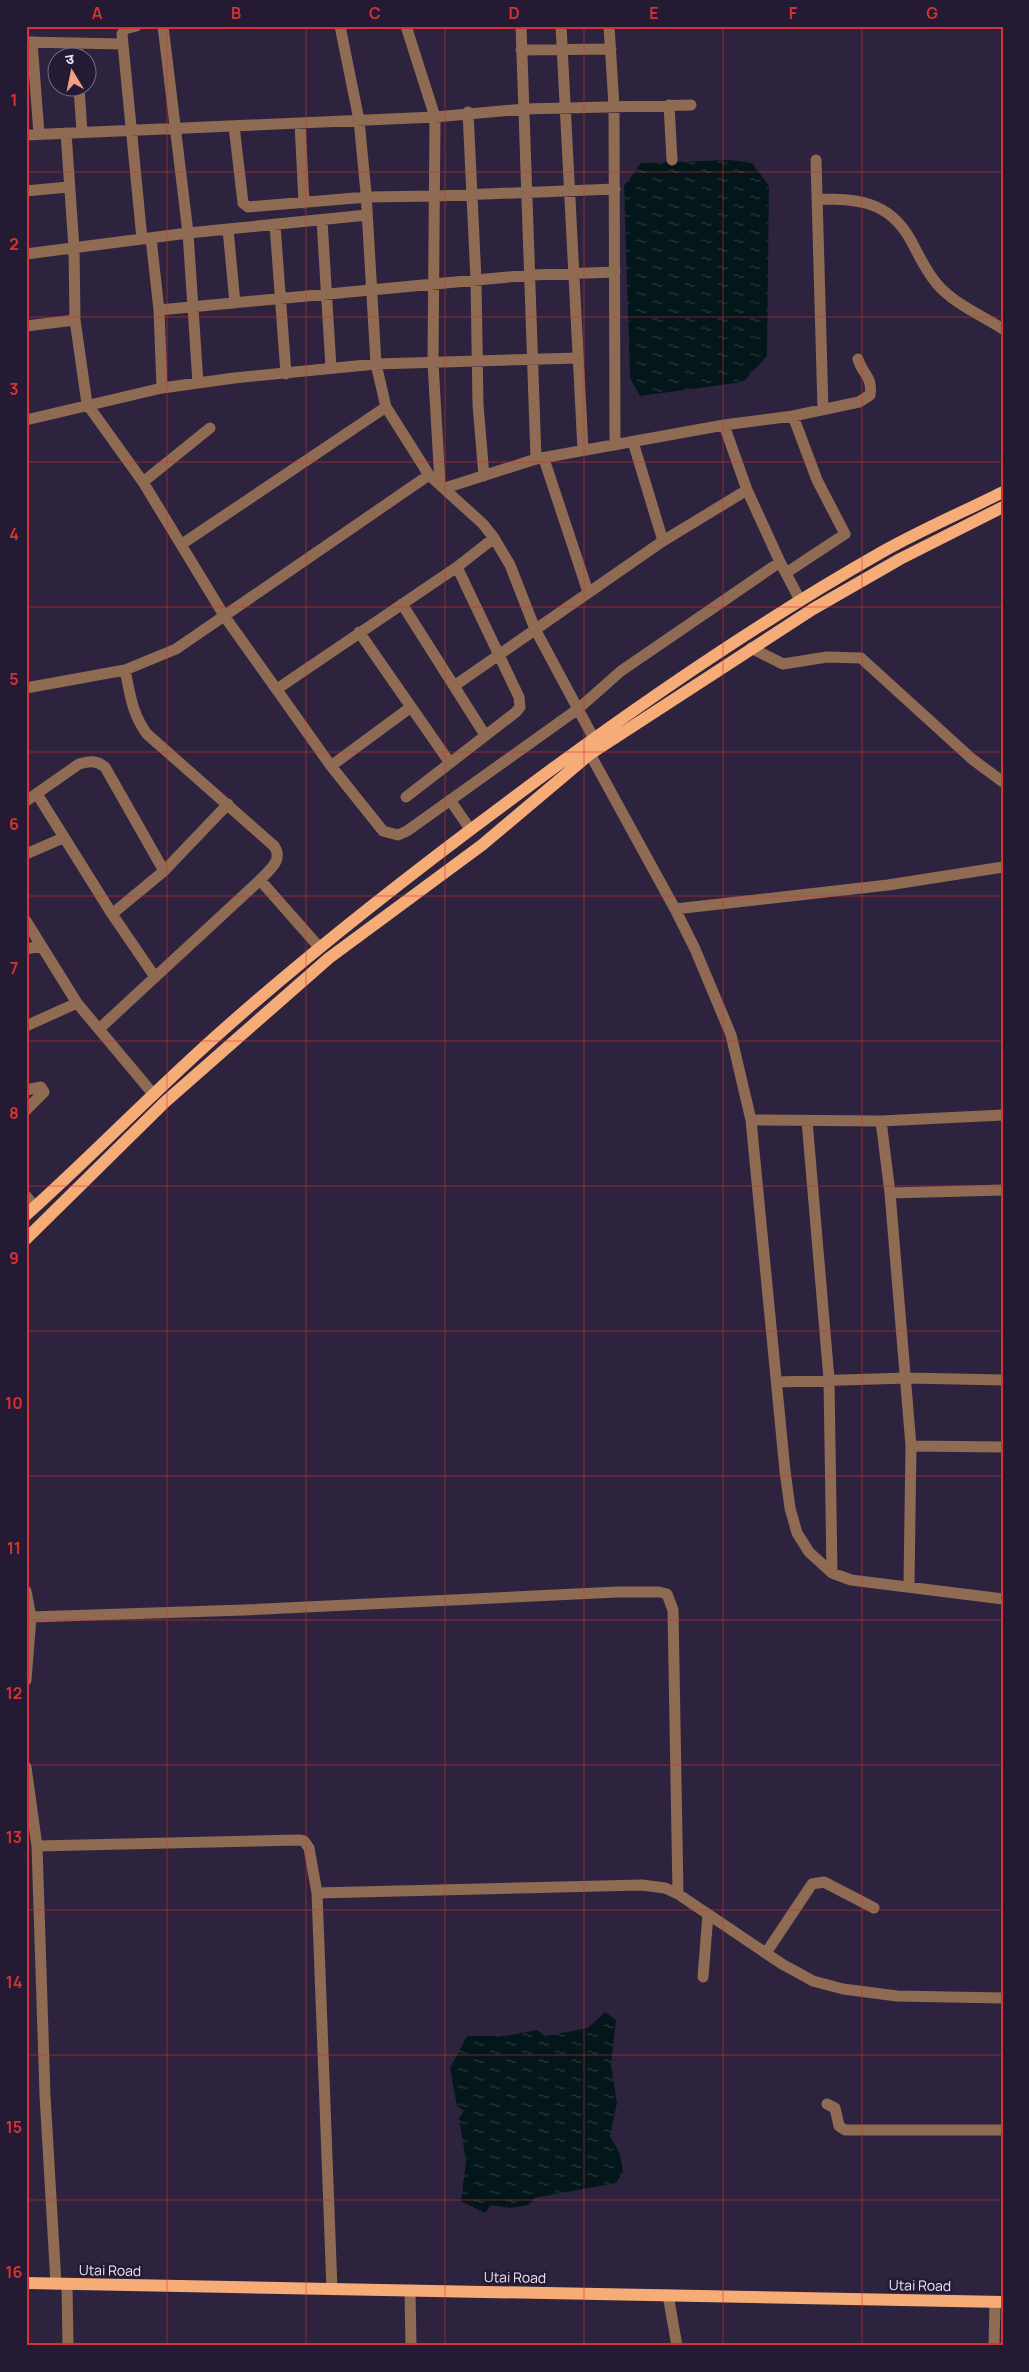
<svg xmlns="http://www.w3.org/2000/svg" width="1029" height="2372" font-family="Manrope,'Noto Sans Devanagari',sans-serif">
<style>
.water{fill:url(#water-ripples)}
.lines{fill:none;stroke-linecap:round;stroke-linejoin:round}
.minor{stroke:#8e6b52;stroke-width:11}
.major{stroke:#f5ac77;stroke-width:12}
.grid{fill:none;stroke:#d73233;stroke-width:1;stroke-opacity:0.55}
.labels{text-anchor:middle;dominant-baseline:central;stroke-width:5;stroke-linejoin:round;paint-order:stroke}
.street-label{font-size:14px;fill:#efe9fb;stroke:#241a33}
.neatline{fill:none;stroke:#d73233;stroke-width:2}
.grid-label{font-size:16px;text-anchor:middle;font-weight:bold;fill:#d73233}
</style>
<defs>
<pattern id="water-ripples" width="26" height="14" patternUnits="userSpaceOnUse" patternTransform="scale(1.25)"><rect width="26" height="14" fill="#03171b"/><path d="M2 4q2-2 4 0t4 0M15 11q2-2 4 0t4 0" fill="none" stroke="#28393d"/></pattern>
</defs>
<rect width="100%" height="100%" fill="#2e233e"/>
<path class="water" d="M 730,160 L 752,163 L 769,186 L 767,356 L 743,382 L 640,396 L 630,378 L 624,186 L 641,163 Z
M 605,2012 L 616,2020 L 611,2065 L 617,2103 L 610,2136 L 620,2154 L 623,2172 L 616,2183 L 534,2198 L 529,2205 L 510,2208 L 491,2205 L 485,2213 L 461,2201 L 466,2161 L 459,2118 L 464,2111 L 457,2106 L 450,2068 L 467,2036 L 506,2036 L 537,2030 L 545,2036 L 588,2028 Z"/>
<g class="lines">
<path class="minor" d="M 136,26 L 125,29 L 122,34 L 142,239
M 163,26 L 188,233 L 198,383
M 340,26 L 359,120 L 366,193 L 376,364 L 386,407 L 429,475 L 483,524 L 494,538 L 510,565 L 535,629 L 593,737 L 590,754 L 675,909 L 695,949 L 731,1035 L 751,1120 L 785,1471 L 790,1508 L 797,1533 L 809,1552 L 832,1573 L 851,1580 L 1003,1599
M 406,26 L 435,117 L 433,363 L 440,483
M 521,26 L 536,459
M 561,26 L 583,450
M 609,26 L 614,106 L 615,445
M 26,42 L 122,44
M 32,42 L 39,134
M 77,43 L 77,58
M 521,50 L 611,49
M 79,88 L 82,132
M 669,105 L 672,160
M 468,112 L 476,280 L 478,405 L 484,476
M 300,123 L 304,203
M 234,126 L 243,203 L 248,207 L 367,197 L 436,196 L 615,189
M 66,133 L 74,248 L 75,320 L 87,404 L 143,482 L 225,617 L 331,766 L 383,831 L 398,835 L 407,831 L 578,709 L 621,671 L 780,562 L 800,600
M 26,135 L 435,117 L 524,109 L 691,105
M 816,160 L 823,409
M 26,191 L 68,187
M 817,199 C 856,199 888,200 910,239 C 919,255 925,270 937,284 C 954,304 981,315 1003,329
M 322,220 L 331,368
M 275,225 L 286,374
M 228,229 L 235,303
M 151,238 L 159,310 L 162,388
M 26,254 L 188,233 L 367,215
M 159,310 L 530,275 L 615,272
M 26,326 L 75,320
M 26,420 L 162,388 L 234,378 L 376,364 L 578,358
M 724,425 L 747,490 L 780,562
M 633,442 L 663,541
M 544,459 L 588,592
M 143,482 L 210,428
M 445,488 L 536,459 L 724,425 L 793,416 L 859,402 L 870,395 C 873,376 862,374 858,359
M 182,544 L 386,407
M 786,573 L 845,534 L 817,480 L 793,416
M 402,604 L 485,735
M 359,632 L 450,763
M 751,648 L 783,664 L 827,657 L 861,658 L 972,759 L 1003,782
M 454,686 L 663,541 L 747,490
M 26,688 L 125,670 L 176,649 L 429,475
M 277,689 L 457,567 L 494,538
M 331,766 L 411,707
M 37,794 L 112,914 L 155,977
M 406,797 L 516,712 L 520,707 L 519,697 L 457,567
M 450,800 L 470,829
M 26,801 L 79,764 C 89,761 96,760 105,767 L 164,871
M 26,854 L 63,838
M 260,880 L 319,947
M 675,909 L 888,885 L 1003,867
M 112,914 L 164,871 L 228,804
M 26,921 L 77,1003 L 154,1095
M 26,949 L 41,946
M 26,1026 L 77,1003
M 99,1029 L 260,880 C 269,870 284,860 274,846 L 147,734 C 132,714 130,694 125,670
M 26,1090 L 41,1087 L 44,1092 L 26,1110
M 751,1120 L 881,1121 L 1003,1115
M 807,1121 L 829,1379 L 832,1573
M 881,1121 L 890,1193 L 911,1446 L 909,1586
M 890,1193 L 1003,1190
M 26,1196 L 35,1207
M 777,1382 L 907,1378 L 1003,1380
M 911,1446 L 1003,1447
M 26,1591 L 31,1617 L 26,1680
M 31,1617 L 244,1610 L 617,1592 L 659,1592 L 667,1594 L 673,1610 L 678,1894
M 26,1767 L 37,1846 L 45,2095 L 56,2284
M 37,1846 L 299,1840 L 304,1841 L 309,1848 L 317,1893 L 642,1885 L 665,1888 L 678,1894 L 782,1964 L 813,1981 L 843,1989 L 897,1996 L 1003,1998
M 317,1893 L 332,2289
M 766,1953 L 812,1884 L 824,1882 L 874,1908
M 703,1977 L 708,1914
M 827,2104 L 835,2108 L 839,2126 L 845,2130 L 1003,2130
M 67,2284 L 68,2346
M 410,2290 L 411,2346
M 668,2295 L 677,2346
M 994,2346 L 995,2302"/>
<path class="major" d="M 26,1215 C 93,1155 155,1090 223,1030 C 313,950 408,876 505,804 C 626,713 750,627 882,552 C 921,530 963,512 1003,492
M 26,1239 L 165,1102 L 329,958 L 482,845 L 590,754 L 813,609 L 900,559 L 1003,507
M 26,2283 L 1003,2302"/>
</g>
<path class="grid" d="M 167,26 L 167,2346M 306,26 L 306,2346M 445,26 L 445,2346M 584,26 L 584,2346M 723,26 L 723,2346M 862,26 L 862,2346M 26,172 L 1003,172M 26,317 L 1003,317M 26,462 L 1003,462M 26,607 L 1003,607M 26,752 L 1003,752M 26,896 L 1003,896M 26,1041 L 1003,1041M 26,1186 L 1003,1186M 26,1331 L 1003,1331M 26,1476 L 1003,1476M 26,1620 L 1003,1620M 26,1765 L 1003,1765M 26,1910 L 1003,1910M 26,2055 L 1003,2055M 26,2200 L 1003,2200"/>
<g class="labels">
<g class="street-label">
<text transform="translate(110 2270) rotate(1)">Utai Road</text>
<text transform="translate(515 2277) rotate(1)">Utai Road</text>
<text transform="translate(920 2285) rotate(1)">Utai Road</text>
</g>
</g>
<rect width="1029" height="2372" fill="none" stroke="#241a33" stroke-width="55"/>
<g transform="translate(72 72) rotate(350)"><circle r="24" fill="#241a33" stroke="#756d83"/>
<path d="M0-4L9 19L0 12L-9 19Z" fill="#f3a082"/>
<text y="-8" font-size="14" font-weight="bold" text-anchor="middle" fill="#efe9fb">उ</text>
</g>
<rect x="28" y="28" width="974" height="2316" class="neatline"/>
<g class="grid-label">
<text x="97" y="19">A</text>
<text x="236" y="19">B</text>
<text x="375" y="19">C</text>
<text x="514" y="19">D</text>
<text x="654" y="19">E</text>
<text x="793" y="19">F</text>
<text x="932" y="19">G</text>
<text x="14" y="106">1</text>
<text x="14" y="250">2</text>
<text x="14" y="395">3</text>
<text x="14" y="540">4</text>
<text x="14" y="685">5</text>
<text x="14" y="830">6</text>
<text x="14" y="974">7</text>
<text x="14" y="1119">8</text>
<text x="14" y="1264">9</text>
<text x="14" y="1409">10</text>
<text x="14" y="1554">11</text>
<text x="14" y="1699">12</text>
<text x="14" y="1843">13</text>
<text x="14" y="1988">14</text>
<text x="14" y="2133">15</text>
<text x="14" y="2278">16</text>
</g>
</svg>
